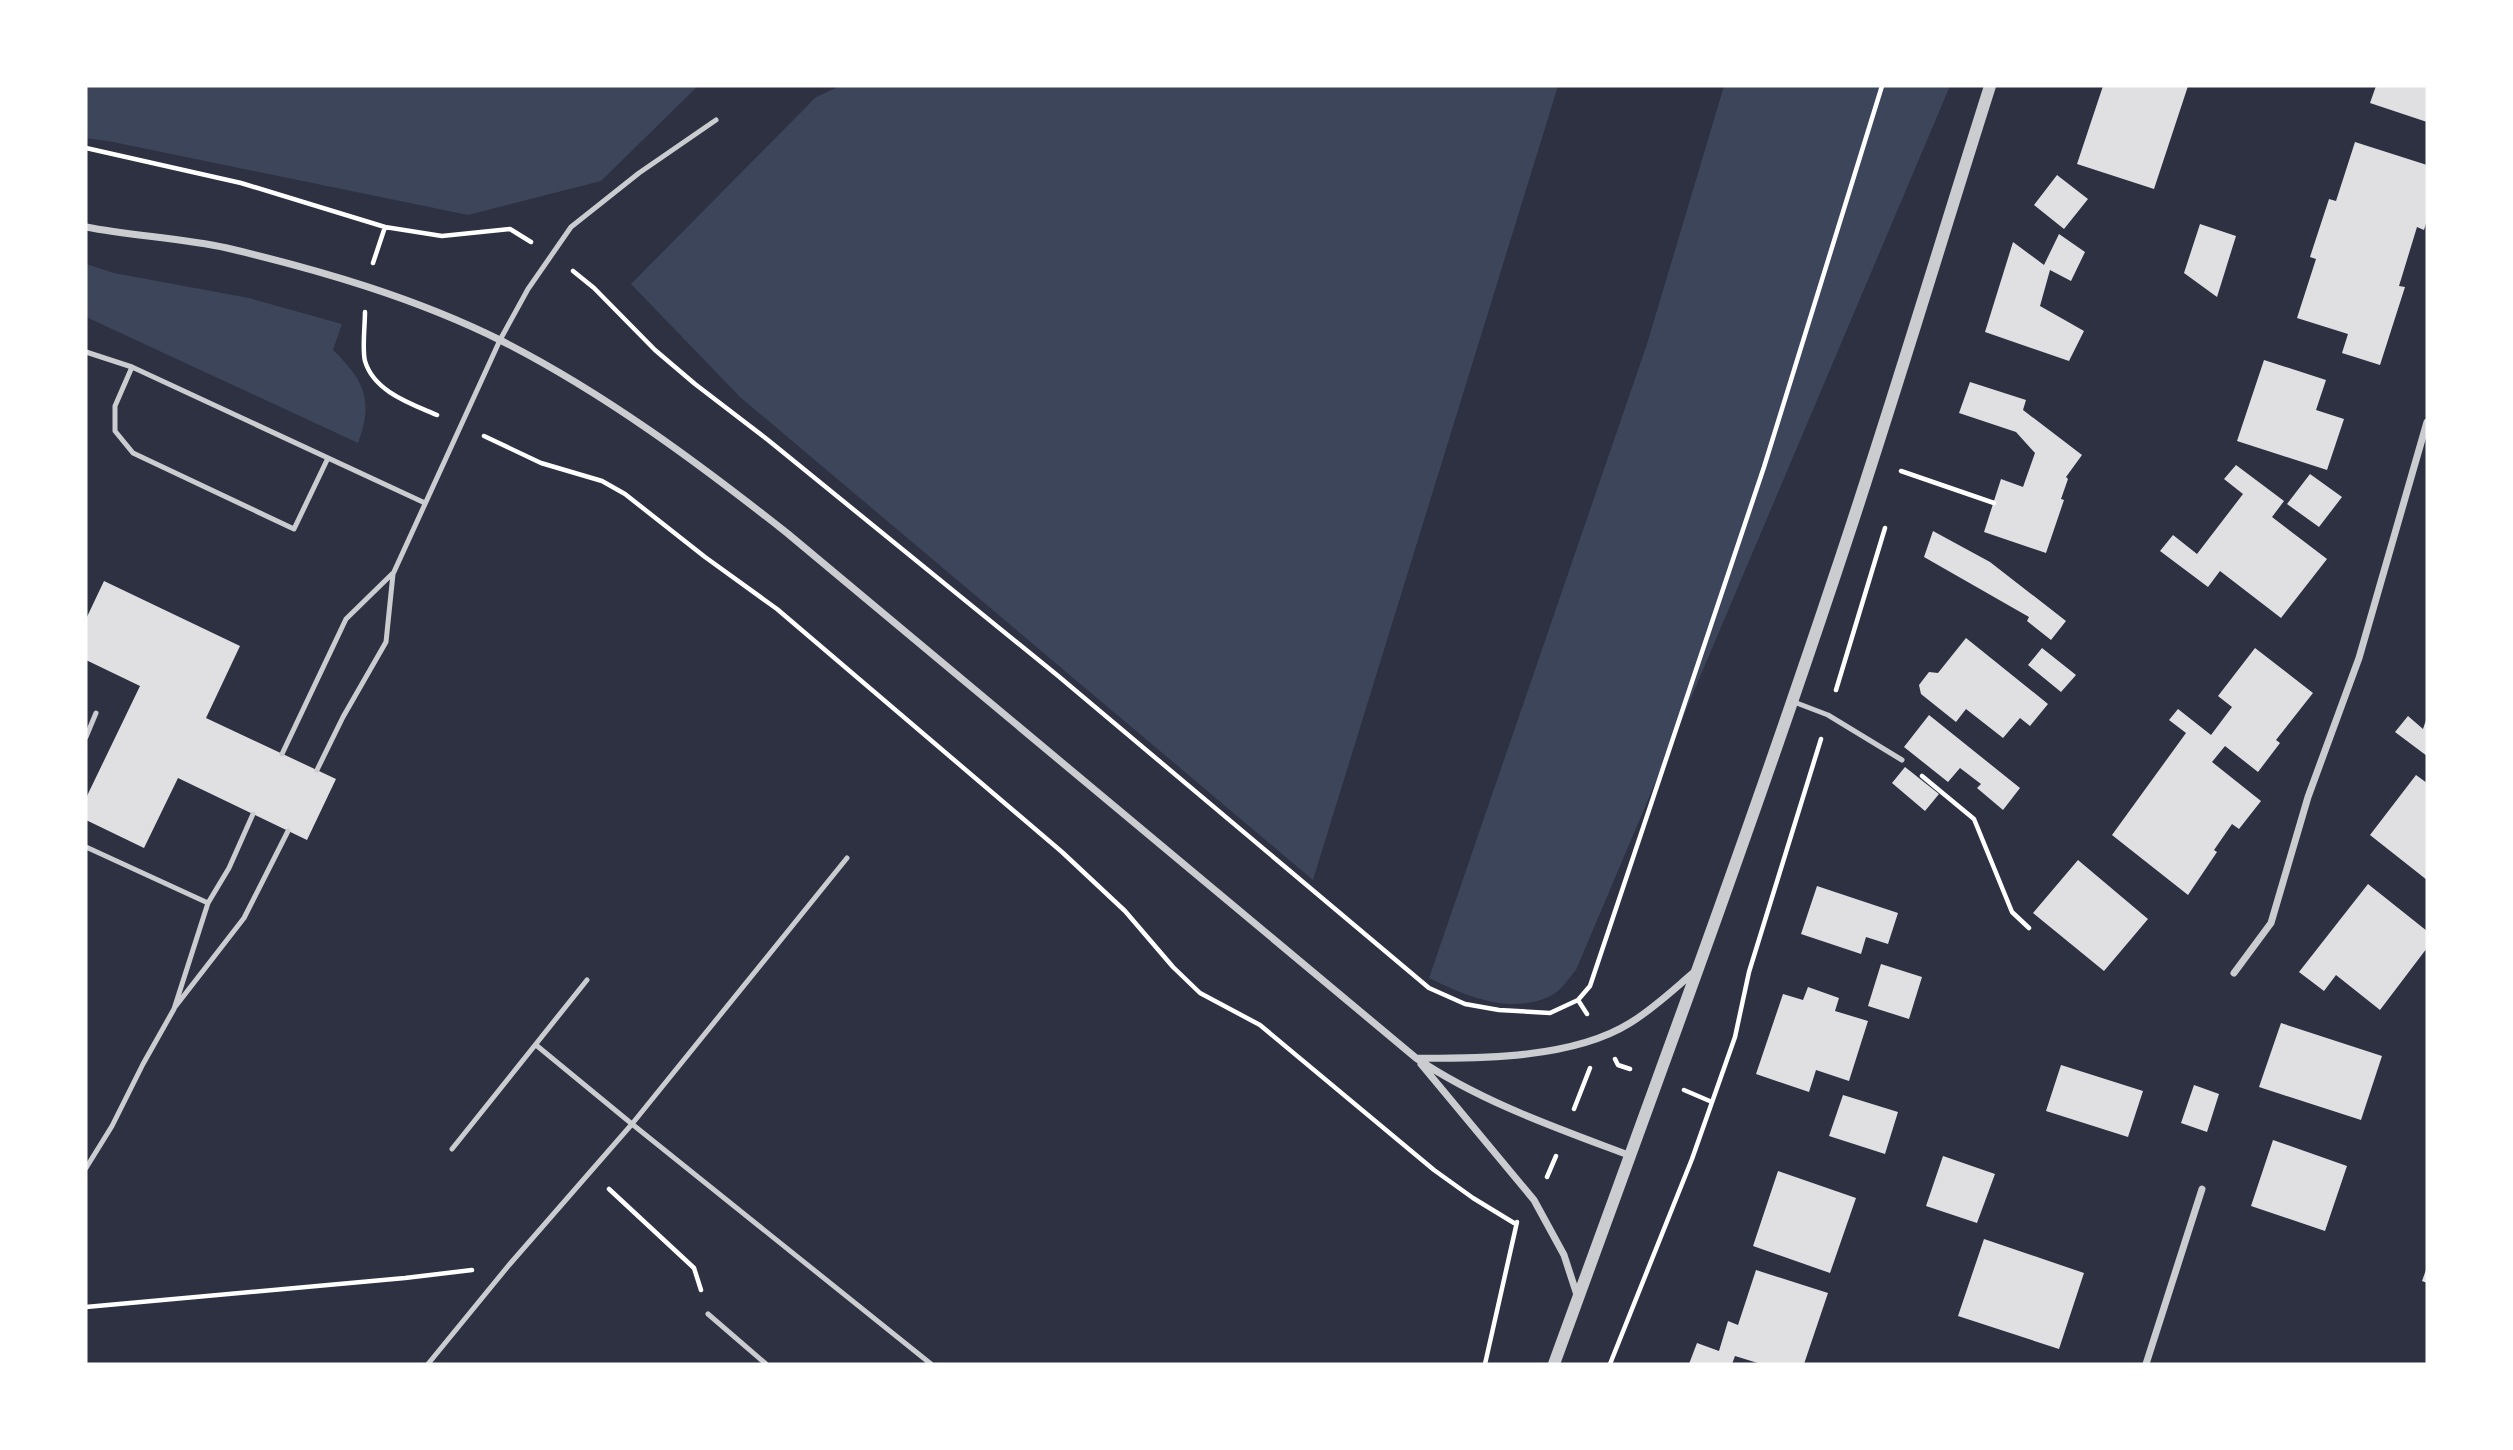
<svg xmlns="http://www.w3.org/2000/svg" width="2513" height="1450" font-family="'Fira Sans',sans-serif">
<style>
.green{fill:#3c4559}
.building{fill:#e0e0e3}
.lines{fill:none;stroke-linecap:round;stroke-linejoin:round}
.path{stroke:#fff;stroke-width:4.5}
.service{stroke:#caccd0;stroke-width:5}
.minor{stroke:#caccd0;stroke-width:7}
.tertiary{stroke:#caccd0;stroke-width:12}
</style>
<rect width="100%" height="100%" fill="#2d3142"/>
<path class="green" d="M 86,86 L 698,86 L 601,181 L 468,215 L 113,142 L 86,138 Z
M 840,86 L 1558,86 L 1313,880 L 740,397 L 631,284 L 816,97 Z
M 1724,86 L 1950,86 L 1576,970 C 1569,978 1562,989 1554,994 C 1513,1017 1466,996 1429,978 L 1647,344 Z
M 86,264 L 114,273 L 249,298 L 342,324 L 333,350 C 364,380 374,400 358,443 L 86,317 Z"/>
<path class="building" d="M 2103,86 L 2188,86 L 2154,189 L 2077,164 Z
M 2376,86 L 2427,86 L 2427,122 L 2370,103 Z
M 2355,142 L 2427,165 L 2427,220 L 2424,230 L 2417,227 L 2399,286 L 2405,287 L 2380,365 L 2342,353 L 2348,334 L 2297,318 L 2316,259 L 2310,257 L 2329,199 L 2336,201 Z
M 2057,175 L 2088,199 L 2064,229 L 2034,205 Z
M 2200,224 L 2236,236 L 2217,297 L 2184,273 Z
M 2059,234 L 2085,252 L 2071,281 L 2050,270 L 2040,306 L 2084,331 L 2069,361 L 1985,332 L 2013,242 L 2044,265 Z
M 2264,360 L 2326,380 L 2316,410 L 2344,419 L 2327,470 L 2237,441 Z
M 1970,382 L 2026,400 L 2023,410 L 2082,455 L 2066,477 L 2068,479 L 2061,499 L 2064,500 L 2046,553 L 1984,532 L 2001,479 L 2023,487 L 2035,453 L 2016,432 L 1959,413 Z
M 2236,465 L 2284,501 L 2272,517 L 2327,559 L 2281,618 L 2220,571 L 2208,587 L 2160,551 L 2173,535 L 2197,554 L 2243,494 L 2224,479 Z
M 2310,474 L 2342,497 L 2319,527 L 2287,504 Z
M 1933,531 L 1990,562 L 2066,621 L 2051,640 L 2027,621 L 2029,617 L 1924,557 Z
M 104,581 L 240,646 L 206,718 L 336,779 L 307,840 L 178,778 L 144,848 L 86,820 L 86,798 L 140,686 L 86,660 L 86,619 Z
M 1966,638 L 2048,704 L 2030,726 L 2020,718 L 2003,738 L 1966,709 L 1956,722 L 1921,694 L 1919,685 L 1929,672 L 1938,673 Z
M 2042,648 L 2076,675 L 2061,692 L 2028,665 Z
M 2255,648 L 2313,693 L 2276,740 L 2280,743 L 2258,772 L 2225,746 L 2212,762 L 2261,801 L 2239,829 L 2232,824 L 2214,850 L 2217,852 L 2188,895 L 2112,835 L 2186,733 L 2169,720 L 2178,709 L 2211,735 L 2232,707 L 2218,696 Z
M 1929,715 L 2020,788 L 2003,810 L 1977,788 L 1981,784 L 1960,768 L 1948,782 L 1904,747 Z
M 2408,716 L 2423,729 L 2427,717 L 2427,756 L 2395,732 Z
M 1905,767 L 1939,794 L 1925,811 L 1892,783 Z
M 2416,775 L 2427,783 L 2427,880 L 2370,835 Z
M 2078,860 L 2148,919 L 2104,971 L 2033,913 Z
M 2368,884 L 2427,931 L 2427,948 L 2380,1010 L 2336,975 L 2324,991 L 2299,972 Z
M 1817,886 L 1898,913 L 1888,944 L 1866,937 L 1861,954 L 1801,934 Z
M 1881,964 L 1922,977 L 1909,1019 L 1868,1006 Z
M 1808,987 L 1839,998 L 1835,1011 L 1868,1021 L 1849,1081 L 1816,1070 L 1809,1092 L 1756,1074 L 1783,994 L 1803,1000 Z
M 2281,1023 L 2382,1056 L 2361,1120 L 2259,1087 Z
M 2061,1065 L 2143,1091 L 2128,1137 L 2046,1111 Z
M 2194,1085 L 2219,1094 L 2207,1132 L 2181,1123 Z
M 1843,1095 L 1898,1112 L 1885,1154 L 1829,1136 Z
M 2273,1140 L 2347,1166 L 2325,1231 L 2251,1206 Z
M 1943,1156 L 1995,1174 L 1977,1223 L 1926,1206 Z
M 1778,1171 L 1856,1198 L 1830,1273 L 1753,1246 Z
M 1984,1239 L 2084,1273 L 2059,1349 L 1958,1316 Z
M 2427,1267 L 2427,1283 L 2422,1281 Z
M 1756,1270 L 1828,1293 L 1804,1364 L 1761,1364 L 1735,1356 L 1732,1364 L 1689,1364 L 1697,1343 L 1719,1351 L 1728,1321 L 1738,1325 Z"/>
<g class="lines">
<path class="path" d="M 86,148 L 241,183 L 385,227 L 442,236 L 510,229 L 531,242
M 373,263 L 385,227
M 573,271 L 594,288 L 655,350 L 695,384 L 768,440 L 1057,675 L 1429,988 L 1465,1004 L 1499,1010 L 1550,1013 L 1578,1000 L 1590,986 L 1764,467 L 1882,86
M 365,312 C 365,325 362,350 365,361 C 374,392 412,404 437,415
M 484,436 L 541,463 L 602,481 L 625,494 L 705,557 L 777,609 L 1062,852 L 1125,911 L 1173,967 L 1200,993 L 1260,1025 L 1434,1170 L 1473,1198 L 1514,1223
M 1901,471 L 1994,503
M 1836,690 L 1885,528
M 1922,776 L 1974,819 L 2012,912 L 2029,928
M 1578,1000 L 1587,1014
M 1615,1059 L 1618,1065 L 1630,1069
M 1684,1090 L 1712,1102
M 1574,1109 L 1590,1068
M 1547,1177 L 1556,1156
M 609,1189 L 694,1268 L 701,1290
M 86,1307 L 405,1278 L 472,1270
M 1485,1364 L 1517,1222
M 1610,1364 L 1692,1159 L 1735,1037 L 1749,972 L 1821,739"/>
<path class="service" d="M 86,352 L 132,367 L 425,503
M 132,367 L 115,406 L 115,431 L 133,453 L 294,529 L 328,458
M 1794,702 L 1828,715 L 1902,760
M 86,737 L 96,713
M 282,754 L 346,619 L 392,574
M 317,770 L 343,717 L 386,642 L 393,574 L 500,340 L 528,289 L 571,227 L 639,173 L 716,120
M 86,847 L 208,903
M 175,1007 L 244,918 L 288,831
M 536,1045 L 632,1124 L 847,858
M 452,1149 L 587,980
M 86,1168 L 112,1126 L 143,1064 L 174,1009 L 208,903 L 229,868 L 253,814
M 708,1314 L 766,1364
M 428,1364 L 509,1265 L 632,1124 L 931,1364"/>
<path class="minor" d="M 86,227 C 132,236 181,238 227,248 C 320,270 416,298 502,341 C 604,393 697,462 787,533 L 1416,1058 C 1481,1102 1557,1128 1631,1156
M 2234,973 L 2271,923 L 2308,797 L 2359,658 L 2427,422
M 1417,1058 C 1482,1059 1574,1058 1630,1023 C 1653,1009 1673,990 1693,973
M 1421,1064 L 1534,1200 L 1564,1255 L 1577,1295
M 2146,1364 L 2202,1189"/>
<path class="tertiary" d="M 1554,1364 C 1649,1103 1746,842 1834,578 C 1889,415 1938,250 1990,86"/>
</g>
<rect width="2513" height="1450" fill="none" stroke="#ffffff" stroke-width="175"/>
</svg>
